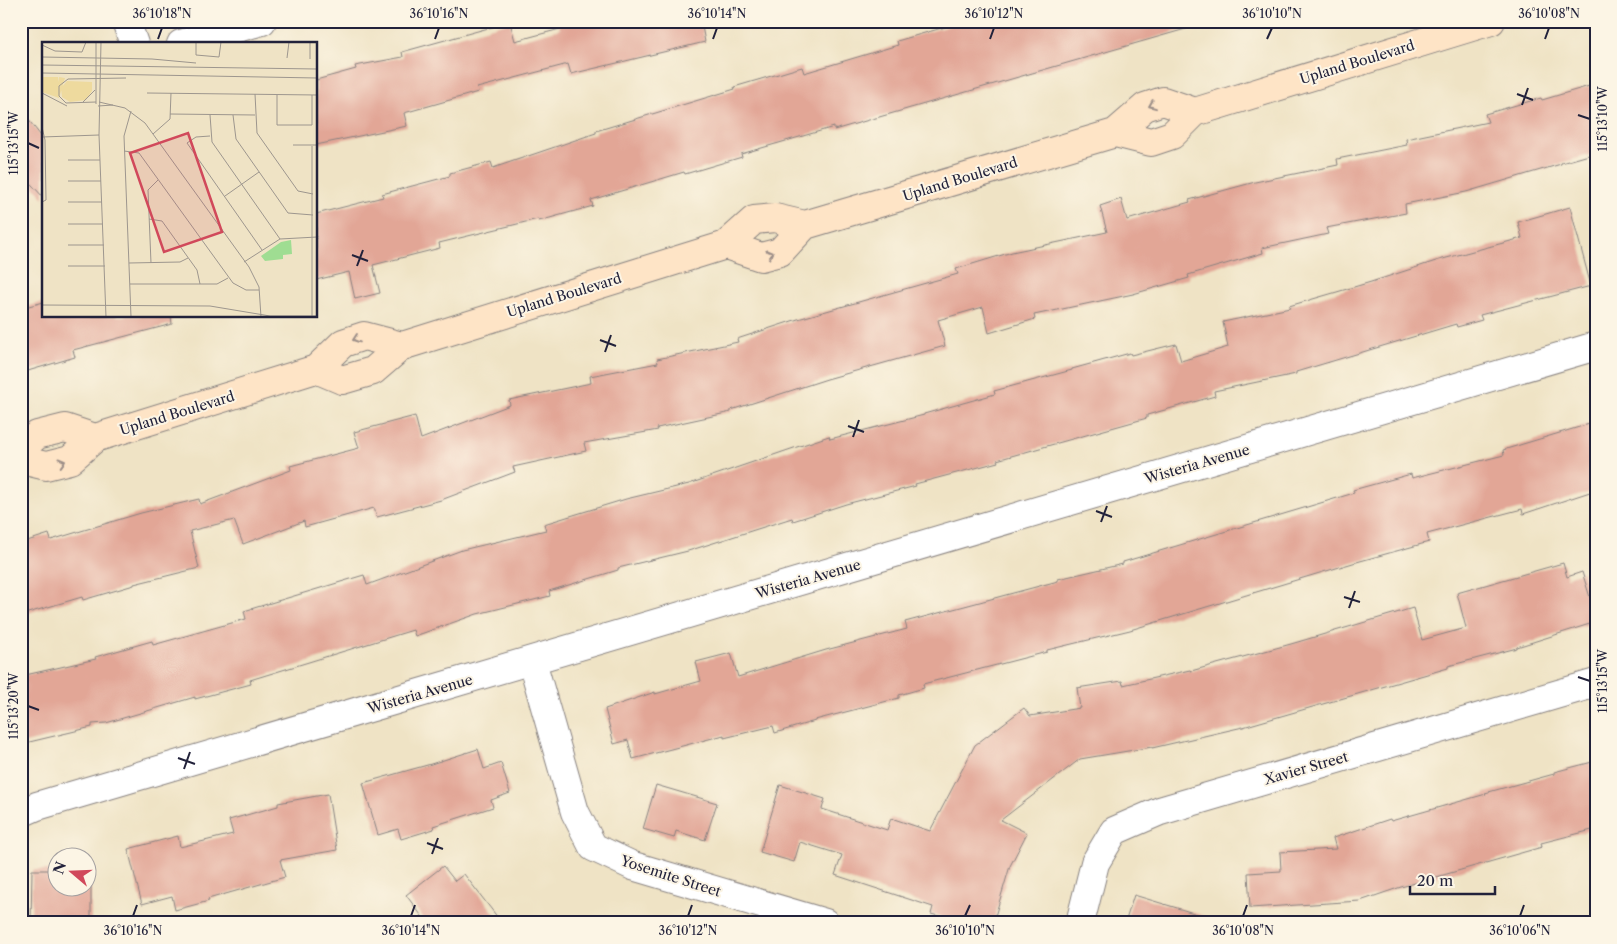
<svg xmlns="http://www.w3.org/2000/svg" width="1617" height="944" font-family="'Libre Caslon Text',serif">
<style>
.building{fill:#e2a696}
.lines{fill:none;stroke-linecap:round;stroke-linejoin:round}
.street-casing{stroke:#888280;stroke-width:30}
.secondary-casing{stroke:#888280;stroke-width:30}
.street{stroke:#fff;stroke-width:28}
.secondary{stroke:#fee4c6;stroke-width:28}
.oneway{stroke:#9b8d87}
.ticks{fill:none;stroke:#22223b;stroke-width:2}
.labels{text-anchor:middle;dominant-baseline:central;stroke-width:4;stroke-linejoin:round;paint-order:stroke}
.street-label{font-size:14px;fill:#22223b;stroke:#fcf5e5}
.inset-road{fill:none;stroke:#9d968e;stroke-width:1}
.view{fill:#d1495b;fill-opacity:0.15;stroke:#d1495b;stroke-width:2.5}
.inset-edge{fill:none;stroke:#22223b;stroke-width:2.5}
.neatline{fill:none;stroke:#22223b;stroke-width:2}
.ticks-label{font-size:12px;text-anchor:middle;fill:#22223b}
</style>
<rect width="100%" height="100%" fill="#fcf5e5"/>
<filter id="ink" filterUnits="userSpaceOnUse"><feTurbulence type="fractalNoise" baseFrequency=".02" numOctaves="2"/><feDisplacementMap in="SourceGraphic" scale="10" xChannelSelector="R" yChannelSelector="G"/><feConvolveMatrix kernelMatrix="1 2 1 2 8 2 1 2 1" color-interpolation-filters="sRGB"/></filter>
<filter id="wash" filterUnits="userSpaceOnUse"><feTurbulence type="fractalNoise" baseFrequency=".0096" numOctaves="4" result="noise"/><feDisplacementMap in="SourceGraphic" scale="20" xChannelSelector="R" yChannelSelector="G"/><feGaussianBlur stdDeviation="1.12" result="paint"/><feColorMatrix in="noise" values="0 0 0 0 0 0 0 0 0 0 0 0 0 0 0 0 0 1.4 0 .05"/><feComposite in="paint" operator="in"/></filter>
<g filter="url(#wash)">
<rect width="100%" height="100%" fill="#efe3c5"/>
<g id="blocks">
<path class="building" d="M 558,21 L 701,21 L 705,42 L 571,74 L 568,64 L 477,88 L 478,92 L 404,113 L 407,126 L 316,145 L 316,80 L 356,69 L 355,66 L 403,57 L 402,52 L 510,22 L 515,41 L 560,29 Z
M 966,21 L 1188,21 L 1189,28 L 834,130 L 834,127 L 741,154 L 742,157 L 685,174 L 684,172 L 591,200 L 593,206 L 539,221 L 538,219 L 439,243 L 440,248 L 373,265 L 380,293 L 355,299 L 349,272 L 316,280 L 316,214 L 383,197 L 382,194 L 450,176 L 450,173 L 491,162 L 493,168 L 596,133 L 596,131 L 735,89 L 734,87 L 802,67 L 804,73 L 898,45 L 897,41 Z
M 1596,84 L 1596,153 L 1561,163 L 1561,164 L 1466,192 L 1405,204 L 1406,213 L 1326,228 L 1328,234 L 1262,248 L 1263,253 L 1188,275 L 1189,278 L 1133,294 L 1034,315 L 1035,319 L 989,333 L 983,307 L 938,320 L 945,346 L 827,379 L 731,410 L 731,412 L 657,428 L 658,430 L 584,443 L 586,451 L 513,467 L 515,472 L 441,500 L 377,517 L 374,508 L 305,527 L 304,521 L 243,544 L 234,520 L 190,531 L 199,568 L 134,584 L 134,585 L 83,600 L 82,597 L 21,615 L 21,543 L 49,534 L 51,540 L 141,513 L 199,499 L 200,504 L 291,470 L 290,466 L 359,448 L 354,432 L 415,416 L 421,439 L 510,405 L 509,400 L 591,383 L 590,376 L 658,363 L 657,359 L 738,342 L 737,339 L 798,319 L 958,274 L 956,269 L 1012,252 L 1107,232 L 1100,206 L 1121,199 L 1127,220 L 1190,202 L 1189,200 L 1255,182 L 1338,165 L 1337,159 L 1407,145 L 1406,139 L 1488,122 L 1485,114 L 1541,98 L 1542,100 Z
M 21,110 L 44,140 L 44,198 L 21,173 Z
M 1570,207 L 1591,286 L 1480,315 L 1482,320 L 1457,327 L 1456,324 L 1296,372 L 1296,374 L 1214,391 L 1215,396 L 1147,415 L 1147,418 L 997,460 L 998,462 L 915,484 L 916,486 L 846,504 L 793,521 L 792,518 L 688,551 L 618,568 L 618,570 L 549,591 L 550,596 L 477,614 L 415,636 L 413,630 L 250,680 L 251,684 L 195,699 L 195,697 L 106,723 L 92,724 L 92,727 L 21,744 L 21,676 L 96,659 L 95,657 L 152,641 L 153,645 L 246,619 L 244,611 L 364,575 L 367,585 L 462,550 L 546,530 L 544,524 L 626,499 L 689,484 L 829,436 L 830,439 L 924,415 L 924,414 L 995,394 L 994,391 L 1072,370 L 1072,369 L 1130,353 L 1131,355 L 1176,344 L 1181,361 L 1228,347 L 1223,322 L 1290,308 L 1289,306 L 1371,282 L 1439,260 L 1522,238 L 1518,222 Z
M 44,302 L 44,316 L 171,316 L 172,324 L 73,350 L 75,357 L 21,373 L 21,308 Z
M 1596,422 L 1596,490 L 1523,514 L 1522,509 L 1427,534 L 1429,542 L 1353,563 L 1130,630 L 1047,650 L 1047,652 L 923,684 L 924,688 L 899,695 L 899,698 L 815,720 L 815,721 L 775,733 L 773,726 L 724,738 L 724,735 L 633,759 L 628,740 L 614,744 L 605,709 L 655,692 L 655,694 L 701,681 L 696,662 L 731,653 L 738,677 L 826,650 L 907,629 L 905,622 L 1058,581 L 1058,579 L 1123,564 L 1123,562 L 1354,493 L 1353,490 L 1411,474 L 1412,478 L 1504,455 L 1503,450 Z
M 1563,563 L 1567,577 L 1582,572 L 1596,616 L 1596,622 L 1517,647 L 1517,648 L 1448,666 L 1448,668 L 1243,727 L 1152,748 L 1152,747 L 1080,759 L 1001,820 L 1027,833 L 1010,866 L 993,923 L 965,923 L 931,914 L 933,907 L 835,875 L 842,855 L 800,842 L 794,862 L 760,852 L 780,785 L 825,799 L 822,809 L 887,830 L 891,818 L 930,831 L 975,745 L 1024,708 L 1030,716 L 1080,708 L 1077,688 L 1122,681 L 1123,685 L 1190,670 L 1191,671 L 1291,644 L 1413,608 L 1422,640 L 1466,628 L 1457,593 Z
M 478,749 L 484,769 L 501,763 L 510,793 L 491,800 L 493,807 L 433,826 L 434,829 L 401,839 L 398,829 L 378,835 L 363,783 L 431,764 Z
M 1596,761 L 1596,829 L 1541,843 L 1542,847 L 1401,887 L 1360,901 L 1250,908 L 1248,873 L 1281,871 L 1280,852 L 1336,849 L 1333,838 L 1390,819 L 1391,821 L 1486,794 L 1485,793 L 1554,774 L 1554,772 Z
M 656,785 L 717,803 L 705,840 L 676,831 L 674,838 L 643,829 Z
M 328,794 L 337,850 L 280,860 L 285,877 L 208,899 L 209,901 L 175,910 L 172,896 L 142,904 L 128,849 L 178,836 L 180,847 L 233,834 L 229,820 L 278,806 L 278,803 Z
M 443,866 L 455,881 L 464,874 L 502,923 L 427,923 L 406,895 Z
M 32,870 L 58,870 L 58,886 L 91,886 L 91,922 L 31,922 Z
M 1134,895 L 1207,917 L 1206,923 L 1125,923 Z"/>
</g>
</g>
<g filter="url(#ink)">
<use href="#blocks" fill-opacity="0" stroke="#888280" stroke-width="1"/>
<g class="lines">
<defs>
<path id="street" d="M 126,21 L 134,44
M 181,44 L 262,21
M 532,661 L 575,812 L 593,847 L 633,866 L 825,923
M 21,813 L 37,806 L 1596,346
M 1080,923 L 1095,863 L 1114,831 L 1160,811 L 1596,683"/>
<path id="secondary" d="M 1115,133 L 1151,142 L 1172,135 L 1195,112 L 1491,21
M 726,245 L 761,257 L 780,252 L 805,225 L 1115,133 L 1145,107 L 1163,101 L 1195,112
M 316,369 L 342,380 L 373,371 L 402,346 L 726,245 L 754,220 L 775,218 L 805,225
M 21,449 L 37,435 L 65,428 L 95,438
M 21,460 L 46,466 L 70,460 L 95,438 L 316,369 L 343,343 L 364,336 L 402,346"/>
</defs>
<use href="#street" class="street-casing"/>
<use href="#secondary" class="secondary-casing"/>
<use href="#street" class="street"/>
<use href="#secondary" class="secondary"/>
</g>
<defs><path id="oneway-chevron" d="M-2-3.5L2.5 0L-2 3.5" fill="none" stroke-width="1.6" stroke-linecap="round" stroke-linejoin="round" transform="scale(1.25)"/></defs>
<g class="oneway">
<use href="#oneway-chevron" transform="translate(1152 105) rotate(158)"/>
<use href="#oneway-chevron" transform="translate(770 254) rotate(-16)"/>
<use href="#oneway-chevron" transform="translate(356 339) rotate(161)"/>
<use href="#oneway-chevron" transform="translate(62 462) rotate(-15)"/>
</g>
</g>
<path class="ticks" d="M 158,39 L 162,28M 435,39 L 439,28M 713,39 L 717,28M 990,39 L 994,28M 1267,39 L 1272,28M 1545,39 L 1549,28M 1517,94 L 1533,100M 1522,105 L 1528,88M 1578,115 L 1590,119M 28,143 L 39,148M 352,255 L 368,261M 357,266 L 363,250M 600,340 L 616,346M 605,352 L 611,335M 848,426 L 864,432M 853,437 L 859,420M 1096,511 L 1112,517M 1101,522 L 1107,506M 1344,597 L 1360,602M 1349,608 L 1355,591M 1578,677 L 1590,681M 28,706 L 39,710M 178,758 L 195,764M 184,769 L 190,752M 427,843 L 443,849M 432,854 L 438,838M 133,916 L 137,905M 411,916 L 415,905M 688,916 L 692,905M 965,916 L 970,905M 1243,916 L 1247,905M 1520,916 L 1524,905"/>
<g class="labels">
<g class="street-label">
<text transform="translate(1357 62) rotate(-17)">Upland Boulevard</text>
<text transform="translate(960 179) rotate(-17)">Upland Boulevard</text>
<text transform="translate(564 295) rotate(-17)">Upland Boulevard</text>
<text transform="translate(177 413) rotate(-17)">Upland Boulevard</text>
<text transform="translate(1197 464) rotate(-16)">Wisteria Avenue</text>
<text transform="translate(808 579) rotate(-16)">Wisteria Avenue</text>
<text transform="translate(420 694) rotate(-16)">Wisteria Avenue</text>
<text transform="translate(1306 768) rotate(-16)">Xavier Street</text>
<text transform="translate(671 876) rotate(18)">Yosemite Street</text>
</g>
</g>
<g transform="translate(42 42)">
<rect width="275" height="275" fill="#efe3c5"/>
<path d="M 249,198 L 250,212 L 241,213 L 241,217 L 223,219 L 219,214 L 239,200 Z" fill="#9fdd92"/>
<path d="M 0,35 L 16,35 L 16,40 L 17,35 L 23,36 L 17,56 L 0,50 ZM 25,39 L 50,40 L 50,49 L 44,58 L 28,60 L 20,55 L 19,46 Z" fill="#eeda9e"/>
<path class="inset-road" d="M 54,0 L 54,62M 59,0 L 57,93 L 64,275M 154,0 L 154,13 L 177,15 L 179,0M 0,3 L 13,9 L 40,10 L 44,0M 0,15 L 110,17 L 154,21M 245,16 L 247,0M 268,17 L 268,0M 0,23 L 275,27M 0,31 L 275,36M 0,51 L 25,64M 105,51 L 275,53M 213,52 L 215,91 L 256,149 L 271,152M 235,53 L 235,83 L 270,83 L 270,53M 41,60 L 53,48M 54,60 L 24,61 L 17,54 L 17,44 L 26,37 L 84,36M 57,60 L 83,66 L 103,81 L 207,225 L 217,245 L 219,275M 56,64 L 71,63M 128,72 L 213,73M 168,73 L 170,100 L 238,197M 191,73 L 194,97 L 246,171 L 271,173M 0,85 L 3,98 L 4,158 L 0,160M 111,92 L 128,77 L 129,51M 168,94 L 154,95 L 145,101 L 220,208M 0,95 L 57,93M 251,103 L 275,103M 82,109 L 97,111 L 191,241 L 204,248 L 217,248M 26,118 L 58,118M 26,139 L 59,139M 183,154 L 217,130M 26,160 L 60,160M 107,177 L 120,179 L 155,228 L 158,242M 0,182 L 0,225M 26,182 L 61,182M 26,203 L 62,203M 202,220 L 238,197 L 275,195M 87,221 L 138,220 L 146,216M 109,221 L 106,148 L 116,138M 26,224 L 63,224M 88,242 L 175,242 L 186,236M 0,263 L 168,264 L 228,274 L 275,274M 270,274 L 270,104M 89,275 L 82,94 L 89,69"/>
<path class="view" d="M 146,91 L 180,190 L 122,210 L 88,111 Z"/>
<rect width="275" height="275" class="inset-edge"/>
</g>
<rect width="1617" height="944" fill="none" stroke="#fcf5e5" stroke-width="55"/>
<g transform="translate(72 872) rotate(289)"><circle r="24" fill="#fcf5e5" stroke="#a5a1a1"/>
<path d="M0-4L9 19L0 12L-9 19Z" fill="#d1495b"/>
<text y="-8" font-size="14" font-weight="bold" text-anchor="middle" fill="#22223b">N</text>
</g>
<path d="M1410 886v8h85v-8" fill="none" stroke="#22223b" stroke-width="2.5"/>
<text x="1417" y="886" font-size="15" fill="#22223b" stroke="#fcf5e5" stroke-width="4" paint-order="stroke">20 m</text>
<rect x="28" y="28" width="1562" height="888" class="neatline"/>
<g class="ticks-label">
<text x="162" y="18">36°10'18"N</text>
<text x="439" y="18">36°10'16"N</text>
<text x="717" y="18">36°10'14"N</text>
<text x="994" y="18">36°10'12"N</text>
<text x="1272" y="18">36°10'10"N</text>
<text x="1549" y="18">36°10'08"N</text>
<text transform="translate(1603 119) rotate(-90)" y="4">115°13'10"W</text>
<text transform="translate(14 143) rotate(-90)" y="4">115°13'15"W</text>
<text transform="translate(1603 681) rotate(-90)" y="4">115°13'15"W</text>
<text transform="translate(14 706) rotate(-90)" y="4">115°13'20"W</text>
<text x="133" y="935">36°10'16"N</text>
<text x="411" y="935">36°10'14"N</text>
<text x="688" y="935">36°10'12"N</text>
<text x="965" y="935">36°10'10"N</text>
<text x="1243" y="935">36°10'08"N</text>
<text x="1520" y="935">36°10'06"N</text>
</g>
</svg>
